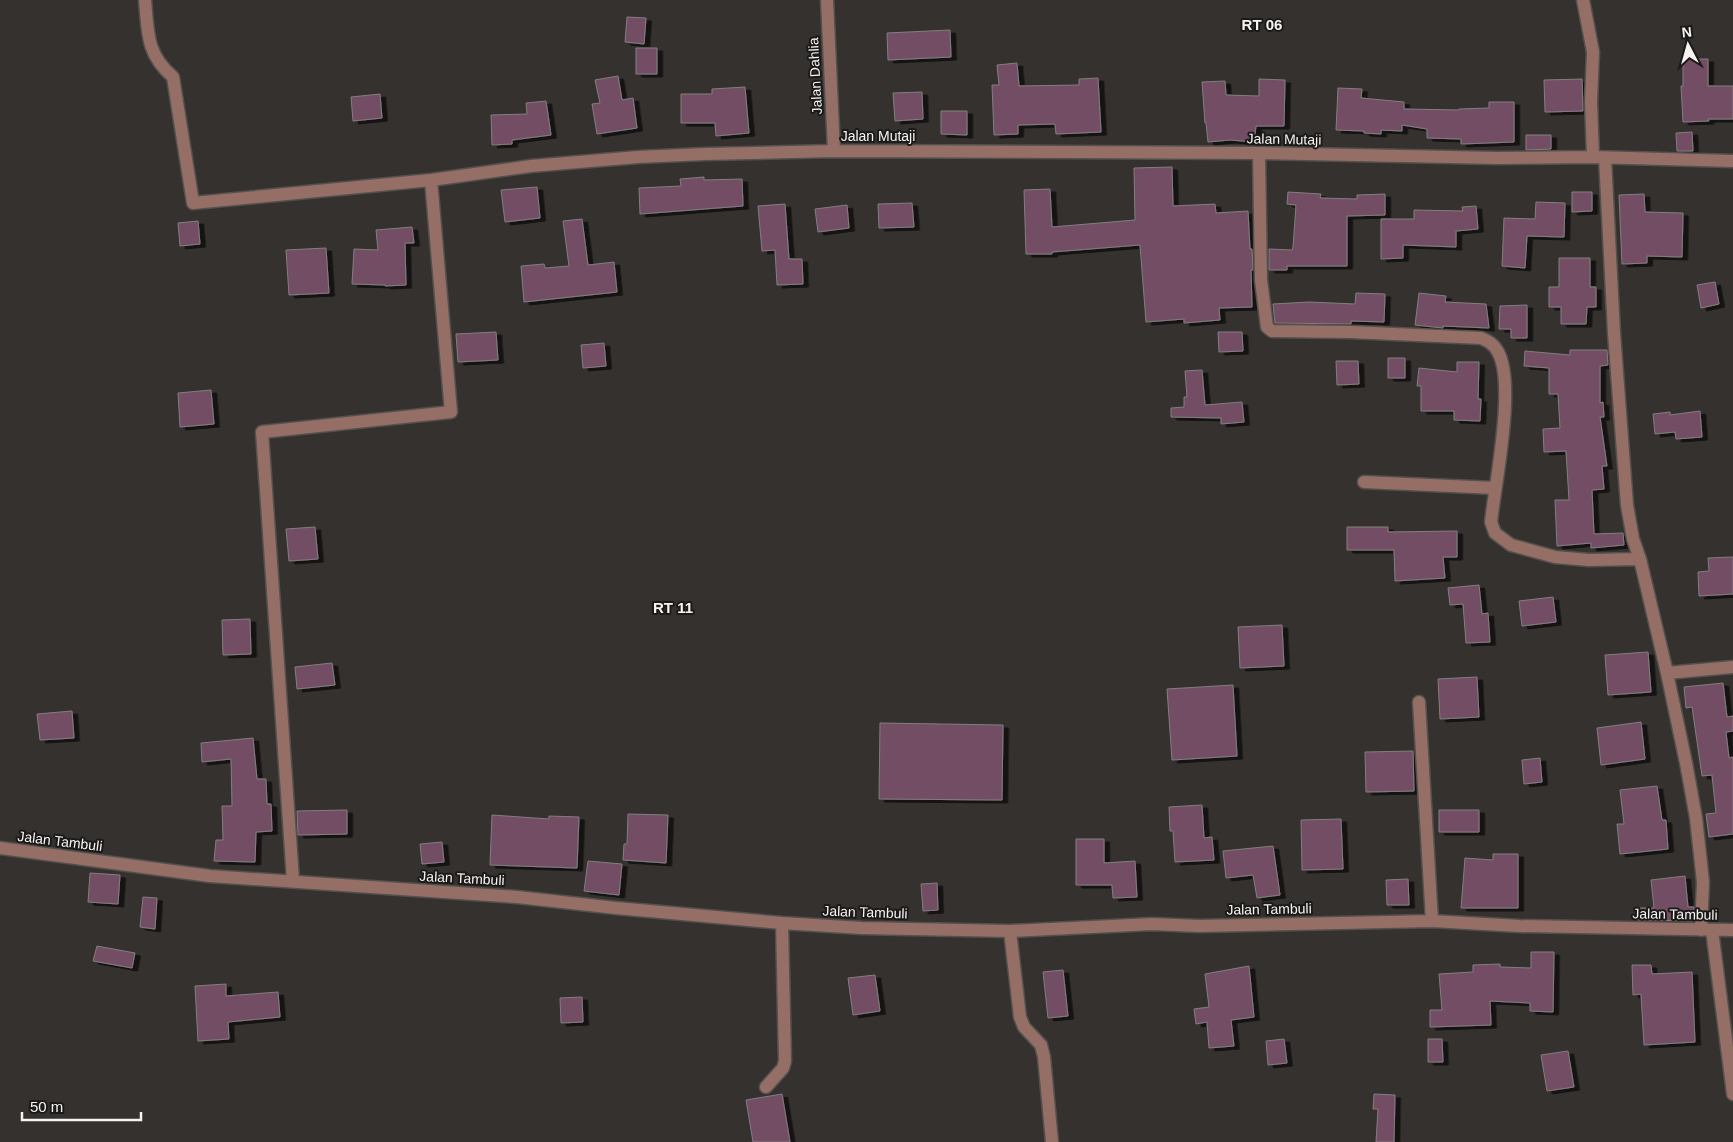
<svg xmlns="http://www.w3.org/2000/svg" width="1733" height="1142" font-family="Helvetica,sans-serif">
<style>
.building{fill:#724e63;stroke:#837e80;filter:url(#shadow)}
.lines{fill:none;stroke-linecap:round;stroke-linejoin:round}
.minor-casing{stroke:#53504e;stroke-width:15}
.minor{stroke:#956e65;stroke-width:12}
.labels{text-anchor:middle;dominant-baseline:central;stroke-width:4;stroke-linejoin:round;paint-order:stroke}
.street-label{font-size:14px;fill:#f6f4f2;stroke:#1b1a18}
.neighbourhood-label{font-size:15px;font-weight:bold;fill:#f6f4f2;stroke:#1b1a18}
</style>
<defs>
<filter id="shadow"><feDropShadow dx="5.5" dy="3" stdDeviation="0" flood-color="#0009"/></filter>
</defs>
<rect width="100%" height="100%" fill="#34312f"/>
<path class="building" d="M 627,17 L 646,18 L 644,44 L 625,42 Z
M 950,30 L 951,57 L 888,60 L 887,33 Z
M 636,48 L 657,48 L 657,74 L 636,74 Z
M 1683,59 L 1708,59 L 1708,86 L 1733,86 L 1733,119 L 1708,119 L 1709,121 L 1683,122 L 1681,86 L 1683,86 Z
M 1017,63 L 1019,86 L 1079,85 L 1079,79 L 1098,78 L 1101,132 L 1056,134 L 1055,124 L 1018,125 L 1018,134 L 994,135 L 992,85 L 999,85 L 997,65 Z
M 618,76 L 622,100 L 633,98 L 637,128 L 597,134 L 592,104 L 600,103 L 595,80 Z
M 1259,79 L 1285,80 L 1284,126 L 1256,126 L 1254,142 L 1230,140 L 1208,142 L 1206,123 L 1205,123 L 1202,82 L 1225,81 L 1226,95 L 1259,96 Z
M 1582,79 L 1583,111 L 1545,112 L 1544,80 Z
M 745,87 L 749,133 L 716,136 L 715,123 L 681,123 L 681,94 L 712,94 L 712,89 Z
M 1338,88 L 1362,89 L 1361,98 L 1404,102 L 1404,109 L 1459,110 L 1459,109 L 1489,108 L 1489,102 L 1514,102 L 1514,142 L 1461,144 L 1461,139 L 1427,138 L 1427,129 L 1402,125 L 1402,131 L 1381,130 L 1381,134 L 1364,133 L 1364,131 L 1336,130 Z
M 922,92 L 923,119 L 895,121 L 893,93 Z
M 380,94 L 382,118 L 353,121 L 351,97 Z
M 546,101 L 551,135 L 512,140 L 512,144 L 492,145 L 491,115 L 527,114 L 526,103 Z
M 941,111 L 967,111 L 967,135 L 941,134 Z
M 1692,132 L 1693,151 L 1677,151 L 1676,133 Z
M 1526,135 L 1551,135 L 1551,149 L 1526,150 Z
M 1172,167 L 1173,206 L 1215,204 L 1216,213 L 1248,211 L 1250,249 L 1252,249 L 1253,270 L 1251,270 L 1252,307 L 1219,308 L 1220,320 L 1184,323 L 1184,319 L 1146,322 L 1140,245 L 1052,252 L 1052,254 L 1026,254 L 1024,190 L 1050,189 L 1052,227 L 1135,220 L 1134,168 Z
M 704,177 L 704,180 L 742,179 L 743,206 L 640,214 L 639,188 L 681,186 L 680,179 Z
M 537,187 L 540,218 L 505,222 L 501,190 Z
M 1288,192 L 1321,194 L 1320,198 L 1357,199 L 1357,195 L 1385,194 L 1385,215 L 1347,216 L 1347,266 L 1287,266 L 1287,270 L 1269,270 L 1269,249 L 1292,250 L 1293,247 L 1296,205 L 1287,204 Z
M 1572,192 L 1592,192 L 1592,211 L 1572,212 Z
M 1644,194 L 1645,212 L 1683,213 L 1682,257 L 1647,256 L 1647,263 L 1622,264 L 1619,195 Z
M 1536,202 L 1565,203 L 1564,237 L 1527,236 L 1525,268 L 1502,266 L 1504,218 L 1535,219 Z
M 912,203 L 914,227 L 879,228 L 878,204 Z
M 785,204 L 789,259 L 802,259 L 803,284 L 777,285 L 775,250 L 762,251 L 758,206 Z
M 847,205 L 849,228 L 818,232 L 815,209 Z
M 1476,206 L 1478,229 L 1456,231 L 1456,247 L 1403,245 L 1403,258 L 1381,259 L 1381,219 L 1414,219 L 1414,210 L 1463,211 L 1462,207 Z
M 582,219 L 588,265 L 614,262 L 617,292 L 524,302 L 521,266 L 544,264 L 545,268 L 569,266 L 563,221 Z
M 198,221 L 200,244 L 180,246 L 178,223 Z
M 412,227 L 414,243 L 405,243 L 406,285 L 385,286 L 385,285 L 352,284 L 354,249 L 378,250 L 376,230 Z
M 326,248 L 329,293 L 289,295 L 286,250 Z
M 1559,258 L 1590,258 L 1590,287 L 1596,287 L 1596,307 L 1587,307 L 1586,324 L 1561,324 L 1561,307 L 1549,307 L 1549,287 L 1559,287 Z
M 1715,282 L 1719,304 L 1701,308 L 1697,285 Z
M 1356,293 L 1385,294 L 1384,322 L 1351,321 L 1351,324 L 1275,323 L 1273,304 L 1309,302 L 1355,304 Z
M 1419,293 L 1446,296 L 1445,302 L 1486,304 L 1489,328 L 1443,326 L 1443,328 L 1415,325 Z
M 1527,305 L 1527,338 L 1511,338 L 1511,329 L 1499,329 L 1500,306 Z
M 496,332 L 498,360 L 458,362 L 456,334 Z
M 1218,332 L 1242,332 L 1243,351 L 1219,352 Z
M 604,343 L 606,366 L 583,368 L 581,345 Z
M 1570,350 L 1607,350 L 1608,365 L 1600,366 L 1600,403 L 1603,402 L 1604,417 L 1600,417 L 1607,466 L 1602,466 L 1604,489 L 1592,490 L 1594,534 L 1623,533 L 1624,545 L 1591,548 L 1591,543 L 1557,546 L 1555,500 L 1569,500 L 1566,451 L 1544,452 L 1543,429 L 1560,428 L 1558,394 L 1549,394 L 1549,368 L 1524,366 L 1525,351 L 1570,355 Z
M 1388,358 L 1405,358 L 1405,378 L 1388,378 Z
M 1336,361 L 1358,361 L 1359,384 L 1337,385 Z
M 1457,362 L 1479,362 L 1478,399 L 1481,399 L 1480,421 L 1454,420 L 1454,411 L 1421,411 L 1421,386 L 1417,386 L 1419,368 L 1457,372 Z
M 1202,370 L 1205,405 L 1242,402 L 1244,422 L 1221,424 L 1221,418 L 1171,417 L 1171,408 L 1184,407 L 1184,397 L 1187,397 L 1185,371 Z
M 211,390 L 214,424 L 180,427 L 178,393 Z
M 1700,411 L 1702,437 L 1676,439 L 1675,432 L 1655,434 L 1653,414 L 1670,412 L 1670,415 Z
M 315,527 L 318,559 L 289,561 L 286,529 Z
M 1347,527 L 1388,527 L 1388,532 L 1457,531 L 1457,557 L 1443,557 L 1445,578 L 1395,581 L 1394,550 L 1347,550 Z
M 1733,557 L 1733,594 L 1699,596 L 1698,572 L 1709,571 L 1708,558 Z
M 1479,585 L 1482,614 L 1488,613 L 1490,642 L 1466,643 L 1463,604 L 1450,605 L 1448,588 Z
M 1553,597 L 1556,622 L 1522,626 L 1519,601 Z
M 250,619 L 251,654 L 223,655 L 222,620 Z
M 1282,625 L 1284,666 L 1240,668 L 1238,627 Z
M 1648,652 L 1651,692 L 1608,695 L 1605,655 Z
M 332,663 L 335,685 L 297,689 L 295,667 Z
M 1477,677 L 1479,717 L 1440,719 L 1438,679 Z
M 1723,683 L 1727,717 L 1733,716 L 1733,731 L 1726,732 L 1729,758 L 1733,757 L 1733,834 L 1709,837 L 1706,814 L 1716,813 L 1712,775 L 1702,776 L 1692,707 L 1686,708 L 1684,687 Z
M 1233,685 L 1237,756 L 1172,760 L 1167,689 Z
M 72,711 L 74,738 L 40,740 L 37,714 Z
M 1641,722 L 1645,759 L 1601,765 L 1597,728 Z
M 880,723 L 1003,725 L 1002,800 L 879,799 Z
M 253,738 L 257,779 L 266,779 L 267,804 L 271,804 L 272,831 L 256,832 L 255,862 L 214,861 L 216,840 L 223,840 L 222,806 L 232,806 L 231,759 L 202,762 L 201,743 Z
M 1413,751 L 1414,791 L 1366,792 L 1365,752 Z
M 1540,758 L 1542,782 L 1524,784 L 1522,760 Z
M 1657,786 L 1662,820 L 1666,820 L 1668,849 L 1620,854 L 1617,824 L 1624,824 L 1620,790 Z
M 1202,805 L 1204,838 L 1212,837 L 1214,860 L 1175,862 L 1173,831 L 1170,831 L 1169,807 Z
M 347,810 L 347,834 L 298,835 L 297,811 Z
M 1439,810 L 1479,810 L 1479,832 L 1439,832 Z
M 628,814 L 668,815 L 666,863 L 623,860 L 624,844 L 627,844 Z
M 492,815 L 549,819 L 549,816 L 579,817 L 577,868 L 490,865 Z
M 1341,819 L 1343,869 L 1302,870 L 1301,820 Z
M 1076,839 L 1104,839 L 1104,863 L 1135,861 L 1137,897 L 1113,898 L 1112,885 L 1076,885 Z
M 442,842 L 444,862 L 422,864 L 420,844 Z
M 1273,846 L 1280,895 L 1257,898 L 1253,875 L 1226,878 L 1223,851 Z
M 1493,854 L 1518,854 L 1518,908 L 1461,908 L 1465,858 L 1493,860 Z
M 588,861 L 622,864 L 619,895 L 584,891 Z
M 90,873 L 120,875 L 118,904 L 88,902 Z
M 1685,876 L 1688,907 L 1694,907 L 1693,921 L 1638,920 L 1638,908 L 1654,908 L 1651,880 Z
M 1408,879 L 1409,905 L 1387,905 L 1386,880 Z
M 937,883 L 938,910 L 923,911 L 921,884 Z
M 143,897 L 157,898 L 155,929 L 140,927 Z
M 97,946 L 135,953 L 132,968 L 93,961 Z
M 1531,952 L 1554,952 L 1553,1012 L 1530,1011 L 1530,1003 L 1490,1001 L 1491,1025 L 1430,1027 L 1430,1010 L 1442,1010 L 1439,974 L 1473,972 L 1473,965 L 1500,964 L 1500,967 L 1531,968 Z
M 1632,965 L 1651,965 L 1652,974 L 1692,972 L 1695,1042 L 1644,1045 L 1641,994 L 1633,995 Z
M 1249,966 L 1254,1017 L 1231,1020 L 1234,1046 L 1209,1048 L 1207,1022 L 1196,1024 L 1194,1009 L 1209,1007 L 1205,974 Z
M 1063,970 L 1068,1016 L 1048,1018 L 1043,972 Z
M 875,975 L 880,1011 L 853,1015 L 848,978 Z
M 226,984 L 226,996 L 278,992 L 280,1017 L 228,1022 L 229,1039 L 198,1041 L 195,986 Z
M 582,997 L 583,1022 L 561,1023 L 560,998 Z
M 1284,1039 L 1287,1063 L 1268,1065 L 1266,1041 Z
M 1428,1039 L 1442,1039 L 1443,1062 L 1428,1062 Z
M 1568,1051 L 1574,1087 L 1547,1091 L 1541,1055 Z
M 782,1094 L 790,1142 L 753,1142 L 746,1100 Z
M 1374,1094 L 1395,1095 L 1394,1142 L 1376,1142 L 1378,1109 L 1373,1109 Z"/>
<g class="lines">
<defs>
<path id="minor" d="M 145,0 C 148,32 146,54 173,77 L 193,203 L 431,180
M 827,0 L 834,151
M 1583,0 L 1593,52 L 1591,102 L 1593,157
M 1259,153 L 1261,280 L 1267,327 L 1272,331 L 1351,332 L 1481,338 C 1488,341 1494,344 1498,352 C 1516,384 1495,484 1491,522 L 1495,533 L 1511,545 L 1555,557 L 1589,560 L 1640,559
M 1605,158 L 1614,333 L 1627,505 L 1633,539 L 1640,559 L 1667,673 L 1686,763 L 1696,818 L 1703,882 L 1701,930
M 1364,482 L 1495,488
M 1667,673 L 1733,667
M 1419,702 L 1432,921
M 0,848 L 210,876 L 517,897 L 616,908 L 782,923 L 862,928 L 1010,931 L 1152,924 L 1199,926 L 1432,921 L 1519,926 L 1733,930
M 293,880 L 262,432 L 451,412 L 431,180 L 531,166 L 638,157 L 705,154 L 834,151 L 1259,153 L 1497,158 L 1593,157 L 1733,161
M 1712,930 L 1733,1094
M 1010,931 L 1020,1017 L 1024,1027 L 1041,1045 L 1044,1057 L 1052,1142
M 766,1087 L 783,1068 L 785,1061 L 782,923"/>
</defs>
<use href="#minor" class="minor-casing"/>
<use href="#minor" class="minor"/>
</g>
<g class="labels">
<g class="street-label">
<text transform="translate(815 76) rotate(-93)">Jalan Dahlia</text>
<text x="878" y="136">Jalan Mutaji</text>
<text transform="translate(1284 139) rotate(1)">Jalan Mutaji</text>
<text transform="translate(60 841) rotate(7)">Jalan Tambuli</text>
<text transform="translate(462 878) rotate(3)">Jalan Tambuli</text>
<text transform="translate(1269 909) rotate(-1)">Jalan Tambuli</text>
<text transform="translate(865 912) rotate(2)">Jalan Tambuli</text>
<text transform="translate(1675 914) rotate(1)">Jalan Tambuli</text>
</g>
<g class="neighbourhood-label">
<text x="1262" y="24">RT 06</text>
<text x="673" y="607">RT 11</text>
</g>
</g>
<g transform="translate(1688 45) rotate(354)" stroke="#1b1a18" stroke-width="4" paint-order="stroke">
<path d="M0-4L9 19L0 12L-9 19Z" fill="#f6f4f2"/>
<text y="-8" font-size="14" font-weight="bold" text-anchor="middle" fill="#f6f4f2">N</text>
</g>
<path d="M22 1112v8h119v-8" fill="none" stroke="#f6f4f2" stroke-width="2.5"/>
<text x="30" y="1112" font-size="15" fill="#f6f4f2" stroke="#1b1a18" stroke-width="4" paint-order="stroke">50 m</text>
</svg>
